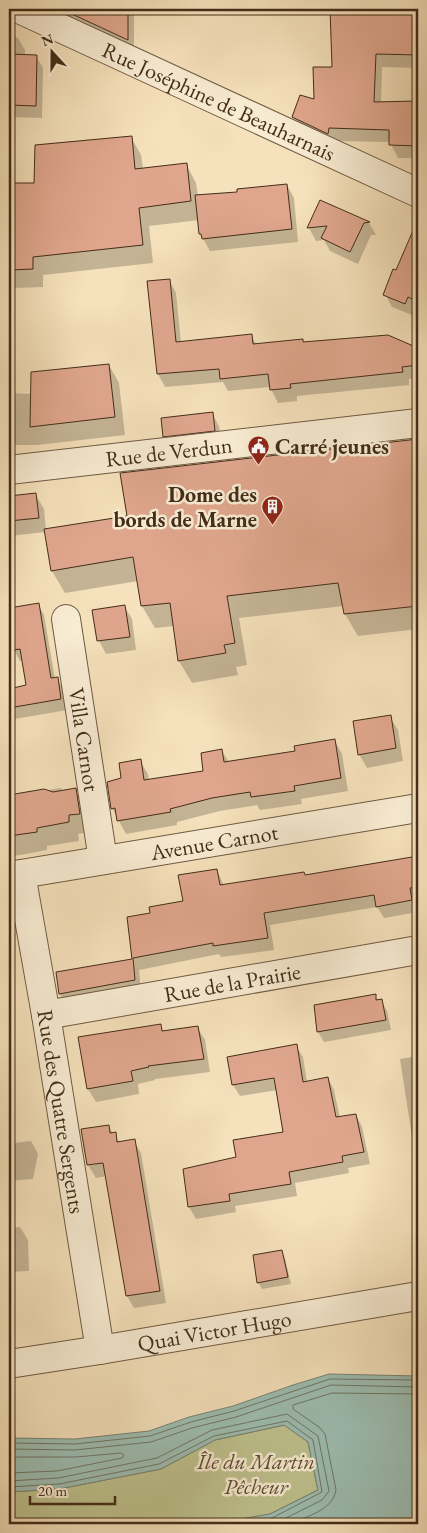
<svg xmlns="http://www.w3.org/2000/svg" width="427" height="1533" font-family="'EB Garamond',serif">
<style>
.green{fill:#bec28e;stroke:#807854}
.water{fill:#9cbdb1;stroke:#788374}
.shadow{fill:#0003}
.lines{fill:none;stroke-linecap:round;stroke-linejoin:round}
.shore{stroke:#707565;stroke-width:1}
.building{fill:#dfa68d;stroke:#432d19}
.minor-casing{stroke:#705a42;stroke-width:30}
.minor{stroke:#f8ecd3;stroke-width:28}
.labels{text-anchor:middle;dominant-baseline:central;stroke-width:5;stroke-linejoin:round;paint-order:stroke}
.street-label{font-size:22px;fill:#432d19;stroke:#f8ecd3}
.poi-label{font-size:22px;font-weight:bold;fill:#432d19;stroke:#f8ecd3;text-anchor:start}
.park-label{font-size:22px;font-style:italic;fill:#5c4b30;stroke:#f8ecd3}
</style>
<rect width="100%" height="100%" fill="#f5e1bb"/>
<filter id="stains"><feTurbulence type="fractalNoise" baseFrequency=".004" numOctaves="4"/><feColorMatrix values="0 0 0 0 .2 0 0 0 0 .09 0 0 0 0 .02 0 0 0 .5 -.17"/></filter>
<radialGradient id="worn" r=".72"><stop offset=".6" stop-color="#630" stop-opacity="0"/><stop offset="1" stop-color="#630" stop-opacity=".3"/></radialGradient>
<path class="green" d="M 285,1425 L 308,1442 L 318,1490 L 270,1514 L 214,1524 L 9,1524 L 9,1492 L 59,1489 L 161,1469 L 215,1440 Z"/>
<path class="water" d="M 329,1374 L 418,1376 L 418,1524 L 214,1524 L 270,1514 L 318,1490 L 308,1442 L 284,1425 L 215,1440 L 161,1469 L 59,1489 L 9,1492 L 9,1438 L 75,1439 L 149,1431 L 189,1417 L 233,1406 L 293,1385 Z"/>
<path class="shadow" d="M 51,9 L 134,9 L 134,52 Z
M 331,9 L 418,9 L 418,68 L 382,67 L 381,103 L 418,102 L 418,158 L 398,158 L 390,142 L 336,141 L 300,129 L 293,117 L 315,101 L 333,68 Z
M 9,33 L 18,38 L 25,50 L 25,56 L 36,56 L 43,68 L 42,118 L 9,117 Z
M 131,137 L 141,155 L 143,169 L 186,164 L 196,183 L 198,196 L 239,193 L 287,185 L 294,198 L 298,242 L 210,251 L 200,233 L 199,220 L 149,226 L 153,263 L 43,275 L 43,287 L 14,288 L 9,278 L 9,184 L 35,184 Z
M 321,201 L 369,223 L 376,235 L 371,235 L 358,264 L 330,251 L 324,240 L 316,241 L 309,228 Z
M 403,258 L 418,264 L 418,311 L 415,309 L 412,315 L 392,307 L 385,294 Z
M 169,280 L 176,293 L 181,343 L 251,336 L 257,345 L 302,341 L 304,344 L 388,337 L 418,349 L 418,378 L 409,379 L 409,385 L 297,396 L 297,401 L 278,403 L 270,387 L 228,391 L 223,382 L 165,387 L 158,374 Z
M 109,365 L 119,383 L 125,435 L 37,445 L 9,445 L 9,393 L 32,394 Z
M 212,413 L 219,426 L 222,444 L 172,449 L 164,436 Z
M 418,440 L 418,629 L 358,636 L 345,614 L 343,606 L 239,618 L 247,665 L 236,667 L 238,675 L 192,683 L 179,661 L 174,626 L 155,628 L 142,606 L 138,581 L 65,593 L 52,571 L 45,532 L 9,536 L 9,497 L 35,494 L 44,509 L 46,530 L 128,517 L 121,474 Z
M 38,604 L 44,615 L 55,679 L 57,678 L 63,689 L 67,710 L 9,720 L 9,690 L 27,686 L 23,660 L 20,661 L 14,650 L 9,609 Z
M 124,606 L 132,619 L 136,650 L 106,654 L 99,641 Z
M 390,717 L 398,730 L 403,761 L 367,768 L 359,754 Z
M 335,741 L 342,754 L 348,791 L 301,799 L 302,804 L 260,810 L 257,805 L 220,811 L 177,822 L 177,825 L 126,834 L 112,808 L 123,779 L 140,761 L 148,774 L 149,781 L 205,772 L 222,751 L 229,762 L 296,752 Z
M 61,788 L 63,791 L 75,789 L 86,808 L 90,832 L 78,834 L 79,841 L 47,846 L 47,850 L 9,857 L 9,796 Z
M 418,857 L 418,912 L 384,918 L 377,907 L 270,925 L 274,950 L 221,957 L 219,954 L 139,970 L 141,992 L 67,1005 L 60,994 L 57,973 L 134,960 L 129,918 L 151,914 L 185,902 L 217,870 L 224,886 L 305,876 Z
M 375,996 L 378,1001 L 381,1001 L 387,1011 L 391,1030 L 324,1042 L 318,1032 L 315,1006 Z
M 160,1025 L 164,1032 L 197,1027 L 205,1040 L 210,1072 L 155,1079 L 155,1080 L 138,1084 L 139,1094 L 96,1102 L 88,1089 L 80,1038 Z
M 296,1046 L 303,1057 L 307,1082 L 328,1078 L 334,1090 L 340,1118 L 356,1115 L 362,1127 L 370,1164 L 348,1168 L 349,1173 L 295,1183 L 297,1196 L 235,1206 L 236,1212 L 196,1219 L 189,1207 L 237,1158 L 285,1133 L 278,1090 L 240,1096 L 233,1085 Z
M 418,1056 L 418,1176 L 400,1059 Z
M 9,1107 L 14,1143 L 31,1141 L 38,1154 L 33,1179 L 9,1181 Z
M 108,1126 L 120,1143 L 134,1141 L 141,1153 L 166,1303 L 134,1308 L 127,1296 L 107,1176 L 96,1178 L 88,1165 L 82,1130 Z
M 20,1227 L 28,1240 L 29,1271 L 9,1272 L 9,1228 Z
M 281,1251 L 285,1258 L 291,1284 L 262,1289 L 258,1282 Z"/>
<g class="lines">
<path class="shore" d="M 9,1443 L 75,1444 L 150,1436 L 191,1422 L 234,1411 L 330,1379 L 418,1380
M 9,1449 L 75,1450 L 151,1442 L 192,1428 L 236,1417 L 331,1385 L 418,1387
M 9,1457 L 76,1457 L 121,1453 L 124,1455 L 122,1458 L 57,1471 L 9,1473
M 9,1481 L 58,1478 L 157,1458 L 212,1430 L 287,1414 L 318,1436 L 329,1491 L 322,1500 L 274,1524
M 9,1487 L 59,1484 L 159,1464 L 214,1436 L 287,1421 L 313,1440 L 322,1492 L 272,1518 L 241,1524
M 291,1524 C 307,1516 333,1510 336,1490 L 325,1434 L 319,1427 L 293,1409 L 293,1405 L 332,1393 L 418,1394"/>
</g>
<path class="building" d="M 61,9 L 128,9 L 128,40 Z
M 330,9 L 418,9 L 418,55 L 376,54 L 374,102 L 418,101 L 418,146 L 389,145 L 389,130 L 329,128 L 328,134 L 292,117 L 300,95 L 314,99 L 313,67 L 332,67 Z
M 9,54 L 37,55 L 36,106 L 9,105 Z
M 132,136 L 135,169 L 187,163 L 191,201 L 139,208 L 143,245 L 33,257 L 33,269 L 9,270 L 9,183 L 34,183 L 35,145 Z
M 287,184 L 292,229 L 202,239 L 201,234 L 199,234 L 195,195 L 237,192 L 237,189 Z
M 320,200 L 370,222 L 364,223 L 350,252 L 321,238 L 327,226 L 307,228 Z
M 418,219 L 418,302 L 408,297 L 405,304 L 383,295 L 393,269 L 396,270 Z
M 170,279 L 176,342 L 252,334 L 253,344 L 303,339 L 303,342 L 388,335 L 418,348 L 418,365 L 402,367 L 403,372 L 290,384 L 291,388 L 270,390 L 268,374 L 220,379 L 219,369 L 157,374 L 147,281 Z
M 109,364 L 115,417 L 30,427 L 31,372 Z
M 213,412 L 215,431 L 163,437 L 161,418 Z
M 418,439 L 418,606 L 344,614 L 338,583 L 227,596 L 235,643 L 224,645 L 226,653 L 178,661 L 170,603 L 141,606 L 133,557 L 51,571 L 44,529 L 127,516 L 120,473 Z
M 36,493 L 39,518 L 9,521 L 9,496 Z
M 39,603 L 51,678 L 58,677 L 61,699 L 9,708 L 9,689 L 26,685 L 20,649 L 13,650 L 9,622 L 9,608 Z
M 125,605 L 130,637 L 97,641 L 92,610 Z
M 391,715 L 396,748 L 358,755 L 353,721 Z
M 335,739 L 341,778 L 294,786 L 295,791 L 251,797 L 250,792 L 212,798 L 170,809 L 171,812 L 117,821 L 115,808 L 111,809 L 107,782 L 121,778 L 119,763 L 141,759 L 144,780 L 203,771 L 201,753 L 222,749 L 224,762 L 295,751 L 294,746 Z
M 76,788 L 80,814 L 69,815 L 69,822 L 37,828 L 37,832 L 9,836 L 9,795 L 44,789 L 53,792 Z
M 418,856 L 418,887 L 410,888 L 412,900 L 376,907 L 374,895 L 264,913 L 268,938 L 213,946 L 213,943 L 133,958 L 135,980 L 59,994 L 56,972 L 132,959 L 127,917 L 150,913 L 149,907 L 183,901 L 178,875 L 217,869 L 220,885 L 304,872 L 305,875 Z
M 376,994 L 376,1000 L 382,999 L 386,1020 L 317,1032 L 314,1005 Z
M 161,1024 L 162,1031 L 198,1026 L 204,1059 L 148,1066 L 149,1067 L 131,1071 L 133,1081 L 87,1089 L 78,1037 Z
M 297,1044 L 303,1082 L 328,1077 L 336,1117 L 356,1114 L 364,1152 L 342,1156 L 343,1162 L 289,1172 L 291,1184 L 229,1194 L 230,1201 L 188,1207 L 183,1169 L 236,1157 L 233,1140 L 283,1132 L 274,1078 L 232,1085 L 227,1057 Z
M 109,1125 L 110,1133 L 116,1132 L 117,1142 L 135,1139 L 160,1291 L 126,1296 L 103,1163 L 87,1165 L 81,1129 Z
M 282,1250 L 288,1277 L 257,1283 L 253,1255 Z"/>
<g class="lines">
<defs>
<g id="minor">
<path id="s1" d="M 19,9 L 418,193"/>
<path id="s2" d="M 9,470 L 418,423"/>
<path id="s3" d="M 66,619 L 103,860"/>
<path id="s4" d="M 21,874 L 46,1015 L 100,1350"/>
<path id="s5" d="M 9,876 L 418,808"/>
<path id="s6" d="M 46,1015 L 418,950"/>
<path id="s7" d="M 9,1364 L 100,1350 L 418,1296"/>
</g>
</defs>
<use href="#minor" class="minor-casing"/>
<use href="#minor" class="minor"/>
</g>
<defs>
<symbol id="civic-pin" viewBox="-11 -11 22 30"><path d="M0 17L-7.5 6A9.5 9.5 0 1 1 7.5 6Z" fill="#8f2418" stroke="#f8ecd3"/><path d="M-.6-6.5H3V-4.5H.6V-3L4-1V1h2V6H-6V1h2V-1L-.6-3ZM-1.2 2.5V6h2.4V2.5Z" fill="#fff"/></symbol>
<symbol id="building-pin" viewBox="-11 -11 22 30"><path d="M0 17L-7.5 6A9.5 9.5 0 1 1 7.5 6Z" fill="#8f2418" stroke="#f8ecd3"/><path d="M-4-6H4V6H1V3H-1V6H-4ZM-2.5-4.3h1.7v1.8h-1.7ZM.8-4.3h1.7v1.8H.8ZM-2.5-1h1.7V.8h-1.7ZM.8-1h1.7V.8H.8Z" fill="#fff"/></symbol>
</defs>
<g fill-rule="evenodd">
<use href="#civic-pin" x="246" y="434" width="25" height="34"/>
<use href="#building-pin" x="260" y="494" width="25" height="34"/>
</g>
<g class="labels">
<g class="street-label">
<text stroke="none"><textPath href="#s1" startOffset="220">Rue Joséphine de Beauharnais</textPath></text>
<text stroke="none"><textPath href="#s2" startOffset="161">Rue de Verdun</textPath></text>
<text stroke="none"><textPath href="#s3" startOffset="122">Villa Carnot</textPath></text>
<text stroke="none"><textPath href="#s5" startOffset="208">Avenue Carnot</textPath></text>
<text stroke="none"><textPath href="#s6" startOffset="189">Rue de la Prairie</textPath></text>
<text stroke="none"><textPath href="#s4" startOffset="241">Rue des Quatre Sergents</textPath></text>
<text stroke="none"><textPath href="#s7" startOffset="208">Quai Victor Hugo</textPath></text>
</g>
<g class="poi-label">
<text x="275" y="446">Carré jeunes</text>
<text x="257" y="494" text-anchor="end">Dome des<tspan x="257" dy="25">bords de Marne</tspan></text>
</g>
<g class="park-label">
<text x="256" y="1461">Île du Martin<tspan x="256" dy="25">Pêcheur</tspan></text>
</g>
</g>
<rect width="427" height="1533" fill="none" stroke="#f5e1bb" stroke-width="30"/>
<rect x="10" y="10" width="407" height="1513" fill="none" stroke="#432d19" stroke-width="2.5"/>
<rect x="15" y="15" width="397" height="1503" fill="none" stroke="#432d19"/>
<g transform="translate(52 52) rotate(339)" stroke="#f8ecd3" stroke-width="4" paint-order="stroke">
<path d="M0-4L9 19L0 12L-9 19Z" fill="#432d19"/>
<text y="-8" font-size="14" font-weight="bold" text-anchor="middle" fill="#432d19">N</text>
</g>
<path d="M30 1496v8h85v-8" fill="none" stroke="#432d19" stroke-width="2.5"/>
<text x="38" y="1496" font-size="15" fill="#432d19" stroke="#f8ecd3" stroke-width="4" paint-order="stroke">20 m</text>
<rect width="100%" height="100%" filter="url(#stains)"/>
<rect width="100%" height="100%" fill="url(#worn)"/>
</svg>
